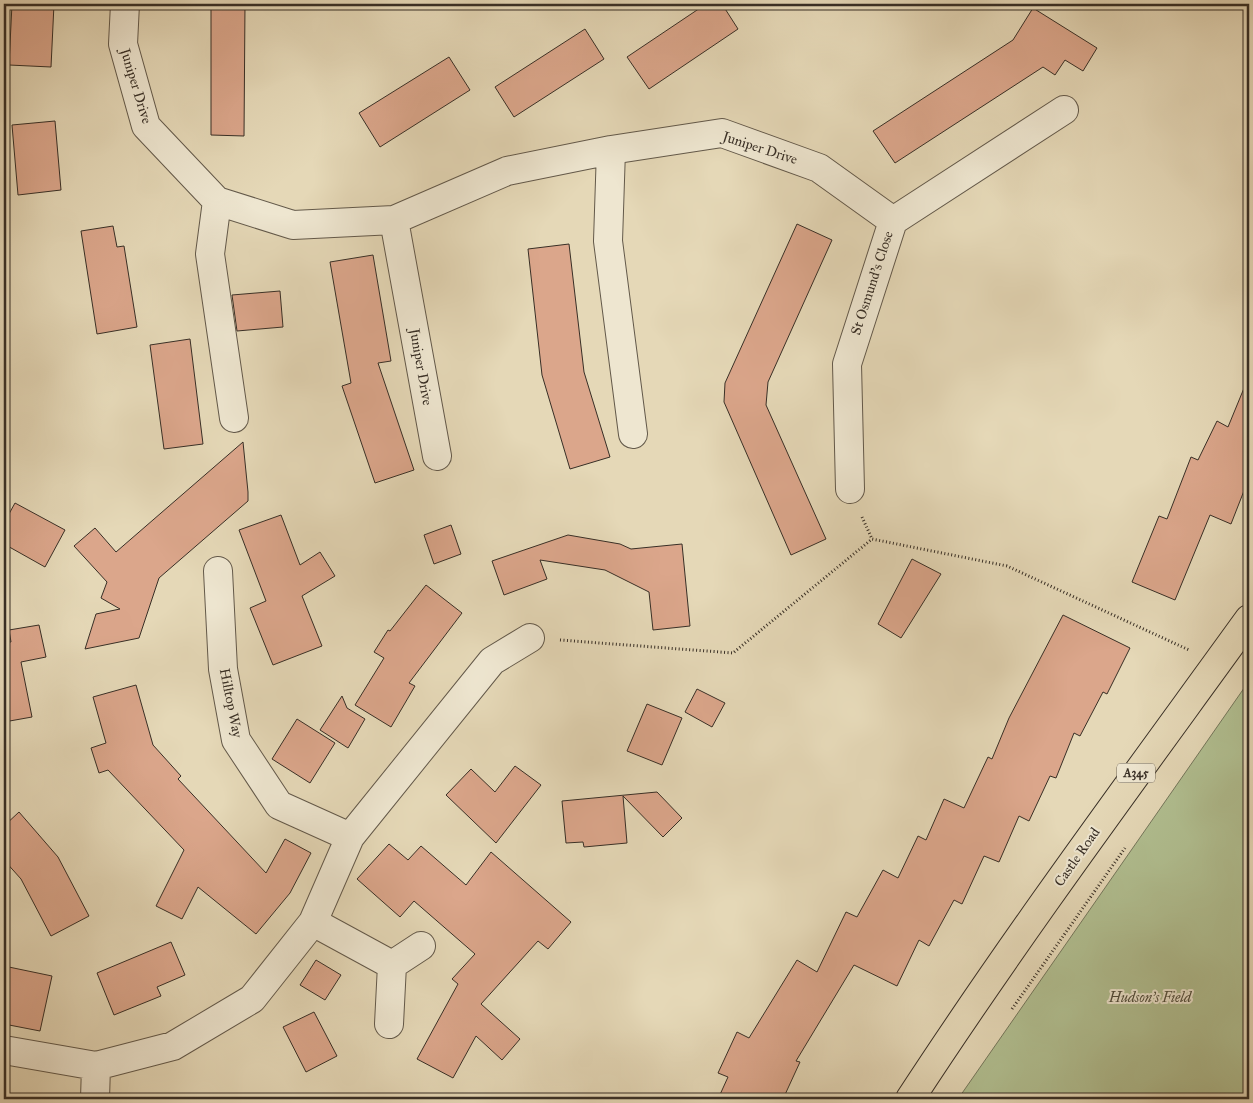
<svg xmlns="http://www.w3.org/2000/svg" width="1253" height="1103" font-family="'IM FELL Great Primer',serif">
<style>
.green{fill:#b1bf91;stroke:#74775c}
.building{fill:#dba68b;stroke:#382f26}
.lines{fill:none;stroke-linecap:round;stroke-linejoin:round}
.street-casing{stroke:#63594a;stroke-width:30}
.primary-casing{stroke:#382f26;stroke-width:30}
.path{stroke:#382f26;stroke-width:3;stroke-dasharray:1 2.5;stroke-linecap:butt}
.street{stroke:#eee6d0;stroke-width:28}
.primary{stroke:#e5d8b7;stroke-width:28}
.labels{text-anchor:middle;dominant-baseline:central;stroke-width:4;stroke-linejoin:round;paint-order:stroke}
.shield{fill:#eee6d0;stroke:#6f6659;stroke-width:1}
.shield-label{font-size:12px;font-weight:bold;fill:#382f26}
.street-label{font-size:14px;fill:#382f26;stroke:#eee6d0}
.park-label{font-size:14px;font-style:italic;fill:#504c3b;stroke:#eee6d0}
</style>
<rect width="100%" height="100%" fill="#e5d8b7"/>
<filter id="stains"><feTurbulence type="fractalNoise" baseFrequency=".004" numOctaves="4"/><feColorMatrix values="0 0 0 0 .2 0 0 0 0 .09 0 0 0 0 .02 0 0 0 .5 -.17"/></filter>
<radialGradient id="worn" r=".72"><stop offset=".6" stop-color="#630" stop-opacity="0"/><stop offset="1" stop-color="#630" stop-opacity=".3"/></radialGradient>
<path class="green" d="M 1249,681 L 1249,1099 L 958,1099 Z"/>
<path class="building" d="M 12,4 L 54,4 L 51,67 L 9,65 Z
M 211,4 L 245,4 L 244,136 L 211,135 Z
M 706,4 L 722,4 L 738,29 L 649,89 L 627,57 Z
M 1033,8 L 1097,48 L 1083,71 L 1065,60 L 1055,75 L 1043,67 L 895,163 L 873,131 L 1013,40 Z
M 585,29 L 604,59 L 514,117 L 495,87 Z
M 449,57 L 470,90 L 380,147 L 359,113 Z
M 55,121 L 61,190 L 18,195 L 12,125 Z
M 797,224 L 832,240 L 768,382 L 766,405 L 826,539 L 791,555 L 724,402 L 725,383 Z
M 113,226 L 117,247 L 124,246 L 137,327 L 97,334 L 81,231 Z
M 569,244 L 584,372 L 610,457 L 570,469 L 542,375 L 528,249 Z
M 373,255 L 391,361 L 378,363 L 414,470 L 375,483 L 342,386 L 351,383 L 330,262 Z
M 280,291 L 283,327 L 237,331 L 232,295 Z
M 190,339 L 203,444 L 164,449 L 150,345 Z
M 1249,376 L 1249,478 L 1231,524 L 1210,515 L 1175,600 L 1132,582 L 1159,516 L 1167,519 L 1191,457 L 1198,460 L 1217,421 L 1228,427 Z
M 243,442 L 248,492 L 248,501 L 159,578 L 139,638 L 85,649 L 96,614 L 120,609 L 101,598 L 107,582 L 74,546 L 95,528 L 116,552 Z
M 15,503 L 65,530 L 45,567 L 4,544 L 4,523 Z
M 281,515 L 300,565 L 320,552 L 335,576 L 302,596 L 322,646 L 273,665 L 250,608 L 266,601 L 239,530 Z
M 451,525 L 461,554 L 434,564 L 424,535 Z
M 568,535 L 620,544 L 631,549 L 682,544 L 690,626 L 653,630 L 649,592 L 605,570 L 540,560 L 547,579 L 504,595 L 492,561 Z
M 912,559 L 941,574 L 901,638 L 878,624 Z
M 426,585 L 462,613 L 409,683 L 415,686 L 391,727 L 355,705 L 384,658 L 374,652 L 388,630 L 390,631 Z
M 1063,615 L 1130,648 L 1107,694 L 1103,692 L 1080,736 L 1074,733 L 1056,778 L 1050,776 L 1029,821 L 1019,816 L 999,862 L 984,856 L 962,904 L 954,900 L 929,946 L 919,940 L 897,986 L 854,965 L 796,1061 L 800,1062 L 783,1099 L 718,1099 L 728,1077 L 718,1073 L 737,1032 L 749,1038 L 797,960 L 817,972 L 846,912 L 857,917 L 883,870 L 898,878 L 918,836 L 926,840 L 944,799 L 964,808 L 988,757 L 992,759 L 1009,718 Z
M 39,625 L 46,657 L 21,662 L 32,717 L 4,722 L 4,642 L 11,642 L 9,630 Z
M 136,685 L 153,745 L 181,776 L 178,779 L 266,873 L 285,839 L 311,853 L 290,893 L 256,934 L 198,887 L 182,919 L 156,906 L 184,850 L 108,770 L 99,773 L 91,748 L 106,743 L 93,697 Z
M 697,689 L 725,703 L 712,727 L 685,712 Z
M 342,696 L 347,708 L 365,719 L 348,748 L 320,730 Z
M 647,704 L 682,718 L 662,765 L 627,751 Z
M 297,719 L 335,743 L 310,783 L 272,759 Z
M 515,766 L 541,785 L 496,843 L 446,795 L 471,769 L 495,792 Z
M 657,792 L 682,818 L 663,837 L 623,796 L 627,843 L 584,847 L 583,842 L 566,843 L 562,801 Z
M 19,812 L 58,857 L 89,916 L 51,936 L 21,879 L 4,860 L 4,826 Z
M 389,844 L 408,860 L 421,846 L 466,885 L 491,852 L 571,922 L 548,949 L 538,941 L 481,1004 L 520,1039 L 502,1060 L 476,1036 L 453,1078 L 417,1059 L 458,984 L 452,979 L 475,954 L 414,901 L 400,917 L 357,879 Z
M 171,942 L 185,975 L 157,987 L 161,996 L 114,1015 L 97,973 Z
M 316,960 L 341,975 L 325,1000 L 300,985 Z
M 4,966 L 52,976 L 40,1031 L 4,1024 Z
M 314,1012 L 337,1056 L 306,1072 L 283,1027 Z"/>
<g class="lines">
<defs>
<path id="street" d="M 125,4 L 123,44 L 146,126 L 217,201 L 293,225 L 394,220 L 507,171 L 611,150 L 722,133 L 819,168 L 893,221
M 611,150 L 608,241 L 633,434
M 217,201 L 210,254 L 234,418
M 394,220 L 437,456
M 850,489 L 847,364 L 893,221 L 1064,110
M 218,571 L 223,669 L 236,740 L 279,805 L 350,837
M 313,922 L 392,965 L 389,1024
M 392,965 L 421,946
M 4,1050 L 96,1066 L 173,1046 L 252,999 L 313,922 L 350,837 L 492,661 L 530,638
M 95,1099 L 96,1066"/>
<path id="primary" d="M 910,1099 C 1017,935 1134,778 1249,619"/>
</defs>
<use href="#street" class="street-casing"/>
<use href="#primary" class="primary-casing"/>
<path class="path" d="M 862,517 L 872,539
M 560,640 L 733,653 L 872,539 L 1007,566 L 1189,650
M 1012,1009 L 1125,848"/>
<use href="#street" class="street"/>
<use href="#primary" class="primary"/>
</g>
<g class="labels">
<rect class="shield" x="1117" y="763.5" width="38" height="19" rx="4"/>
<g class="shield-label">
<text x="1136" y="773">A345</text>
</g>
<g class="street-label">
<text transform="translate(136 86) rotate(73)">Juniper Drive</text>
<text transform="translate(760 148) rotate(18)">Juniper Drive</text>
<text transform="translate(872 283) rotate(-72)">St Osmund's Close</text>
<text transform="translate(421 367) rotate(80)">Juniper Drive</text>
<text transform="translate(231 703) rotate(79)">Hilltop Way</text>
<text transform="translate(1077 857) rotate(-55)">Castle Road</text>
</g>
<g class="park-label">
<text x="1150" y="997">Hudson's Field</text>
</g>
</g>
<rect width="1253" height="1103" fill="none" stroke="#e5d8b7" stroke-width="20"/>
<rect x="5" y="5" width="1243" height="1093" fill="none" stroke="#382f26" stroke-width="2.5"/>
<rect x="10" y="10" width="1233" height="1083" fill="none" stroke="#382f26"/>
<rect width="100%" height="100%" filter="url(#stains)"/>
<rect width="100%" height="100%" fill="url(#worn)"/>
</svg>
